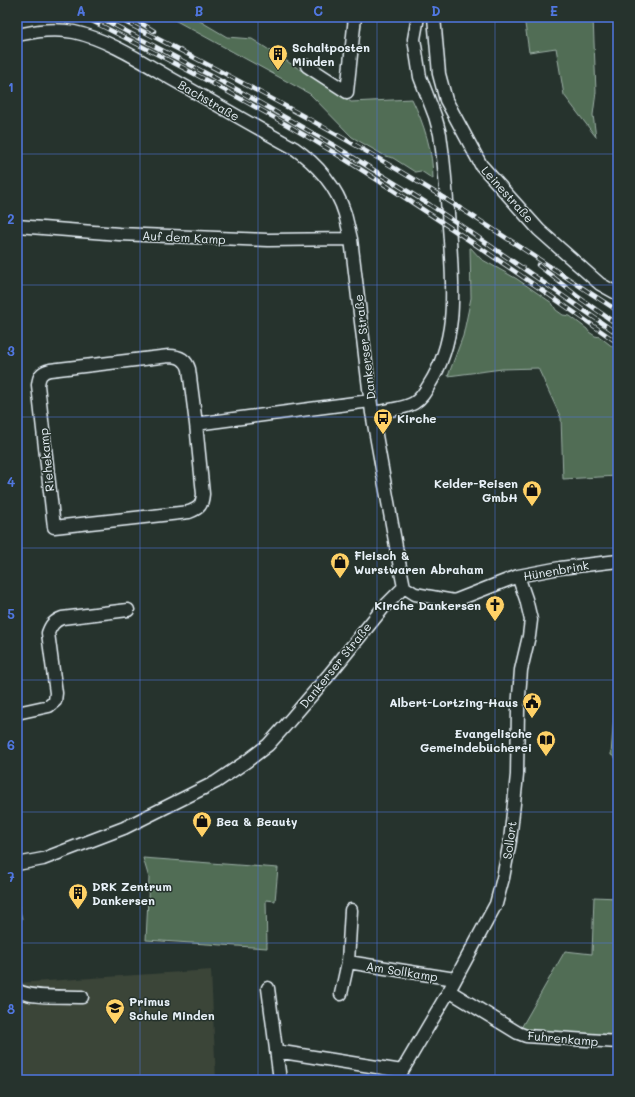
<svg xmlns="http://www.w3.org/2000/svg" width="635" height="1097" font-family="Mali,sans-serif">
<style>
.built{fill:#3b4439}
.green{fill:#516d55;stroke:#9cafa6}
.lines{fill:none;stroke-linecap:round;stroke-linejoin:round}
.street-casing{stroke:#e8f1f8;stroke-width:15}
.street{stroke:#26332d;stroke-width:12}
.rail-casing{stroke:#e8f1f8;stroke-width:4.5}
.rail{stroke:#26332d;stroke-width:3;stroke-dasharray:9;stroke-linecap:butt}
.grid{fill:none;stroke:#5077e0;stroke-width:1;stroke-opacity:0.55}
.labels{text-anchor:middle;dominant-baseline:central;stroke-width:3;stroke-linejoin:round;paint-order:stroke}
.poi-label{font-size:12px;font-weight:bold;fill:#e8f1f8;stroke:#26332d;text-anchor:start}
.street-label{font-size:12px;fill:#e8f1f8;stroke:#26332d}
.neatline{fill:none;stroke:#5077e0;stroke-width:1.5}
.grid-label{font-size:13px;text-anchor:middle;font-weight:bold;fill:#5077e0}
</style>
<rect width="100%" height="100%" fill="#26332d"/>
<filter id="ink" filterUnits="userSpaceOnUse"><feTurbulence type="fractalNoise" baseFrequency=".025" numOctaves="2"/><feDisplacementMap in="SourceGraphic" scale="8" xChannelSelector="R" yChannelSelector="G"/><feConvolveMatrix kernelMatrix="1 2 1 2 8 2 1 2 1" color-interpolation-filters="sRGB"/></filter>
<g filter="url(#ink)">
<path class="built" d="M 211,970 L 216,1080 L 18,1080 L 17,1067 L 17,983 Z"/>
<path class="green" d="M 169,17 L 193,17 L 227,37 L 252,39 L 351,102 L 412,99 C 424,124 433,151 433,179 L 421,171 L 415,172 L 393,158 L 385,156 L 352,137 L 310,94 Z
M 524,17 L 593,17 L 596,92 L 593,115 L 596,137 L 564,95 L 556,48 L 529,52 Z
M 470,247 L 481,259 L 517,279 L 552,303 L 556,310 L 563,315 L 570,316 L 587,329 L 589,332 L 595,336 L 600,337 L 618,351 L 618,476 L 563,479 L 561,418 L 538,368 L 502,369 L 448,376 L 463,336 L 471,298 Z
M 615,701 L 618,701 L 618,759 L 611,755 Z
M 143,858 L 278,868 L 275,901 L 266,900 L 267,948 L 146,940 L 149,878 Z
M 594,897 L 618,898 L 618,1038 L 532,1032 L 521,1028 L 565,951 L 592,954 Z
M 17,899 L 22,919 L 17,925 Z"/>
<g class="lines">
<defs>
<path id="street" d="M 434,17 L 439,74 L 446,100 L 481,165 L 539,230 L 600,284 L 618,294
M 17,35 C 37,31 54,28 74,32 C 107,39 141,61 170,78 C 211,101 252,125 294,148 C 317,164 337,187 345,214 C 347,222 349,231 351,239 L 372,413 L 397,552 L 404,587
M 307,66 L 347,92 L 355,17
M 17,226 L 119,234 L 268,240 L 351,239
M 169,356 C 179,356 186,359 189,369 L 196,424 L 203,494 C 202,505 200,508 189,512 L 54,527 L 38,385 C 39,376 41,372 50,370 Z
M 372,413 C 383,411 404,409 414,403 C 421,399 425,392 429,385 C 458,339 453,291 450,240 C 448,212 446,185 443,157 L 440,134 L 435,116 L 420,77 L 414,39 L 418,17
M 196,424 L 370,401
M 404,587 L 415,594 L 454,601 L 518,576 L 534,573 L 560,568 L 618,561
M 17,713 L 49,706 L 55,701 L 56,693 L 48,633 C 51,625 54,621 62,618 L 128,610
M 17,864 L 43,859 L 124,828 L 216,782 L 247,761 L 268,745 L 285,726 L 328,676 L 383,608 L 404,587
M 348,962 L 455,979
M 268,988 L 280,1080
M 17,990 C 30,999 66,996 82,997
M 449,991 L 518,1033 L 526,1036 L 618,1042
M 341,994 L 348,962 L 351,910
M 276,1051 L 402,1071
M 398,1080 L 402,1071 L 449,991 L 496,904 L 503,878 L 510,841 L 517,775 L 518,709 L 521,670 L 529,636 L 531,620 L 526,599 L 518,576"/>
</defs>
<use href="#street" class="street-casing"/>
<use href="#street" class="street"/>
<defs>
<path id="rail" d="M 84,17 C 168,59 252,103 333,152 C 430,212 524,277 618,343
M 99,17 L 236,89 L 335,146 L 430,205 L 469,231 L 618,334
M 115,17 C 218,69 319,122 418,182 C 486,223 551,268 618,311
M 131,17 L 154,31
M 538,265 L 577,296 L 618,325"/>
</defs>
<use href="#rail" class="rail-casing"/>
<use href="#rail" class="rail"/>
</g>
</g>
<path class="grid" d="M 140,17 L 140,1080M 258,17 L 258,1080M 377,17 L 377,1080M 495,17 L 495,1080M 17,154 L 618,154M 17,285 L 618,285M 17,417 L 618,417M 17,548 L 618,548M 17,680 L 618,680M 17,812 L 618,812M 17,943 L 618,943"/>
<defs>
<symbol id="building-pin" viewBox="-11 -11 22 30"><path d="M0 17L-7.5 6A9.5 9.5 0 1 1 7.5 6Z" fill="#ffd166" stroke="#26332d"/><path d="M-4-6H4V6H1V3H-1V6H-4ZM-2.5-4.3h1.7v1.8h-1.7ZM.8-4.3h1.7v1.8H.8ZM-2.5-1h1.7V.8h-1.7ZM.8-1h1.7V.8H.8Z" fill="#111"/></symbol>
<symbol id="bus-pin" viewBox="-11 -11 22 30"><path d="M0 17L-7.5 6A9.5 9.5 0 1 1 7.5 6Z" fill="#ffd166" stroke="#26332d"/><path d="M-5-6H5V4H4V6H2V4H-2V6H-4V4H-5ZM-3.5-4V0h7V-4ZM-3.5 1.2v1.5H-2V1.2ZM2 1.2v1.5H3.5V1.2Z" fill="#111"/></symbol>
<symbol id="shop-pin" viewBox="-11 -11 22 30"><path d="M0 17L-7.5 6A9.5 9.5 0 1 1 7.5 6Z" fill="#ffd166" stroke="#26332d"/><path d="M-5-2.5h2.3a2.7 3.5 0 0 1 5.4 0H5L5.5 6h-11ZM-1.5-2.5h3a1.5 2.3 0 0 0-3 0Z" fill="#111"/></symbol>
<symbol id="church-pin" viewBox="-11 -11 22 30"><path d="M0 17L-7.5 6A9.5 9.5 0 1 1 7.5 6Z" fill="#ffd166" stroke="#26332d"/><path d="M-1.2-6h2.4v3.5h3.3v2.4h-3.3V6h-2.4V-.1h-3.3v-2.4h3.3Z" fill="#111"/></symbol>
<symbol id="civic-pin" viewBox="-11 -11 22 30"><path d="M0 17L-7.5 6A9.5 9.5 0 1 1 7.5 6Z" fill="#ffd166" stroke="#26332d"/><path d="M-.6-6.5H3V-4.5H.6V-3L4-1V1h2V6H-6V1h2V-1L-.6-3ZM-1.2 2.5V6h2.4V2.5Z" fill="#111"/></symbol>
<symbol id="library-pin" viewBox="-11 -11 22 30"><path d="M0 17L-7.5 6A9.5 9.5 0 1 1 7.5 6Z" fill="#ffd166" stroke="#26332d"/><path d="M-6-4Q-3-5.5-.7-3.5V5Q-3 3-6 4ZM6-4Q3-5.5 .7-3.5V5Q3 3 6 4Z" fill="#111"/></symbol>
<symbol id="school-pin" viewBox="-11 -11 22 30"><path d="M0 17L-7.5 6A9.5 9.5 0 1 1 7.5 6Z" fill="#ffd166" stroke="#26332d"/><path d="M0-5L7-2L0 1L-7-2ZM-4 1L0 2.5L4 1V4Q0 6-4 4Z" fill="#111"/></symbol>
</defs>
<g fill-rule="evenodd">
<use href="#building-pin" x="267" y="43" width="22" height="30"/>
<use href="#bus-pin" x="372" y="407" width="22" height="30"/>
<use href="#shop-pin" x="521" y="479" width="22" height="30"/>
<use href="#shop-pin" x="329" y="551" width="22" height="30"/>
<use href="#church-pin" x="484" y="594" width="22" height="30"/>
<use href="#civic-pin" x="521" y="691" width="22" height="30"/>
<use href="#library-pin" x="535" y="729" width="22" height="30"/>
<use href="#shop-pin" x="191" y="810" width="22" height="30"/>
<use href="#building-pin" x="67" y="882" width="22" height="30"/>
<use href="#school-pin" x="104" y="997" width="22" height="30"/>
</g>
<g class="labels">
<g class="poi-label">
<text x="292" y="47">Schaltposten<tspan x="292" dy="14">Minden</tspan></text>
<text x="397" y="418">Kirche</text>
<text x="518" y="483" text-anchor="end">Kelder-Reisen<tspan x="518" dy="14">GmbH</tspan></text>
<text x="354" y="555">Fleisch &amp;<tspan x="354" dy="14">Wurstwaren Abraham</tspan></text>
<text x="481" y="605" text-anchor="end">Kirche Dankersen</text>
<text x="518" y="702" text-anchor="end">Albert-Lortzing-Haus</text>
<text x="532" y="733" text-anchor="end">Evangelische<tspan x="532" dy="14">Gemeindebücherei</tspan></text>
<text x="216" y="821">Bea &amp; Beauty</text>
<text x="92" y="886">DRK Zentrum<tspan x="92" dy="14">Dankersen</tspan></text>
<text x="129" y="1001">Primus<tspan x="129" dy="14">Schule Minden</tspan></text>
</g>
<g class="street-label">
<text transform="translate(209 100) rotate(30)">Bachstraße</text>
<text transform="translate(508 194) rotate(48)">Leinestraße</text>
<text transform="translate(184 237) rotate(3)">Auf dem Kamp</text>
<text transform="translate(364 347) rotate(-97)">Dankerser Straße</text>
<text transform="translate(46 460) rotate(-96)">Riehekamp</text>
<text transform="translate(556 570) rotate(-10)">Hünenbrink</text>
<text transform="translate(335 665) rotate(-51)">Dankerser Straße</text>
<text transform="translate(509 840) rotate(-82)">Sollort</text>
<text transform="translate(402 971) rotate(9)">Am Sollkamp</text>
<text transform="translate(563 1038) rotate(5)">Fuhrenkamp</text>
</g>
</g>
<rect width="635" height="1097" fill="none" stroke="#26332d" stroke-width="44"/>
<rect x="22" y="22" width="591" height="1053" class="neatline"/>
<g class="grid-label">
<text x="81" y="16">A</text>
<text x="199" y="16">B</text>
<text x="318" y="16">C</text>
<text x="436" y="16">D</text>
<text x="554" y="16">E</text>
<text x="11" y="92">1</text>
<text x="11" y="224">2</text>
<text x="11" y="356">3</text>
<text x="11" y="487">4</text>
<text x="11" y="619">5</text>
<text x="11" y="750">6</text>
<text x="11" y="882">7</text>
<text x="11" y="1014">8</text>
</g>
</svg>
